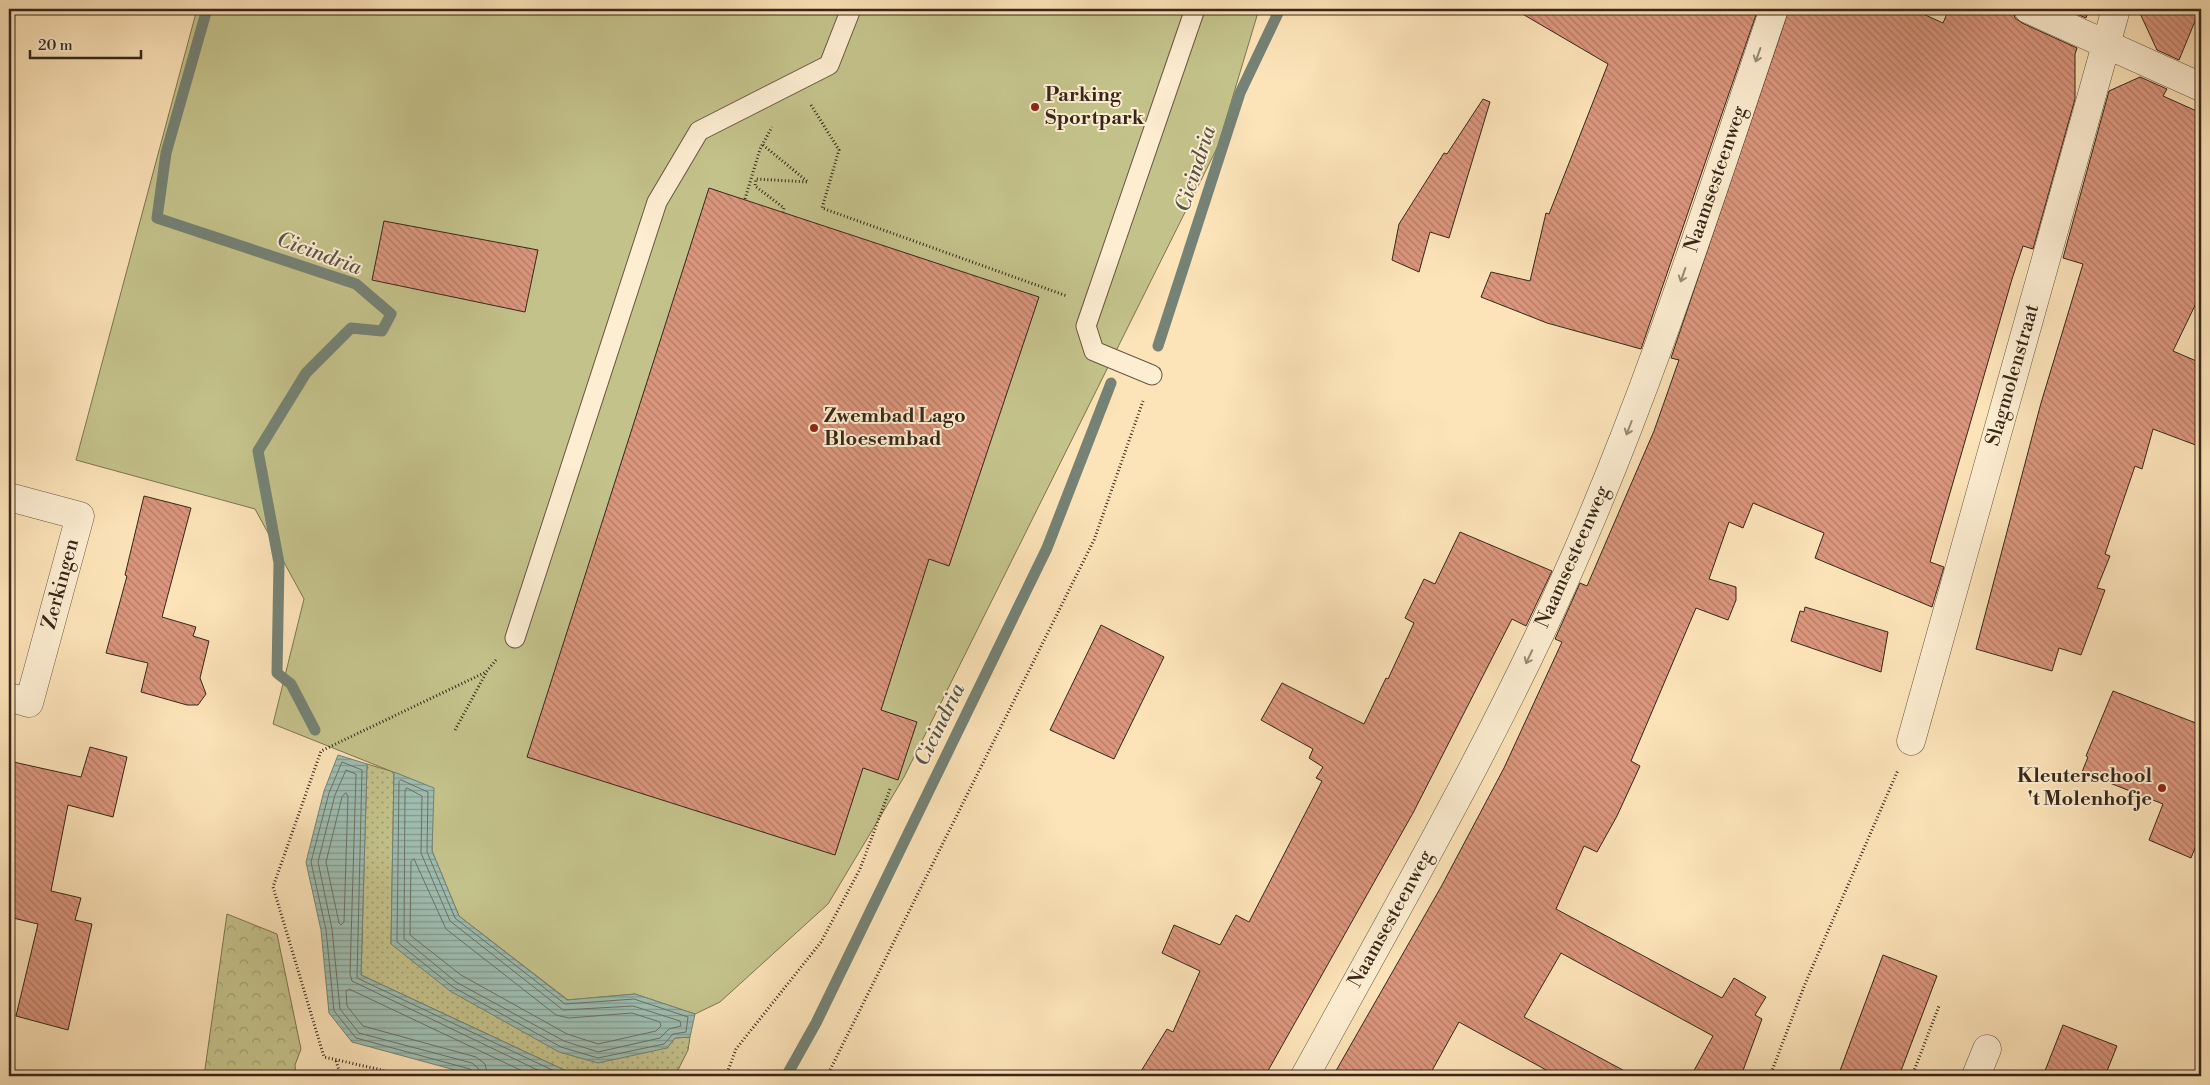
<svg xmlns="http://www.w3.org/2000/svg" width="2210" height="1085" font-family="'Libre Bodoni',serif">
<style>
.grass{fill:url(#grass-dots);stroke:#7e7452}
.forest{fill:url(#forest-crowns);stroke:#7e7452}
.pitch{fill:#c4c28b;stroke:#7e7452}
.water{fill:url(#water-rules);stroke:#758275}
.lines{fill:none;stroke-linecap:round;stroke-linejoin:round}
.shore{stroke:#6b7266;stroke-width:1}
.stream{stroke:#758275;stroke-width:11}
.building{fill:url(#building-back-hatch);stroke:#372719}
.lane-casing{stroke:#685641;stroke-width:21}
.street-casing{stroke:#685641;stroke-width:29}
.path{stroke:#372719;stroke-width:3;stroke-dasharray:1 2.5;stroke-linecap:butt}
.lane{stroke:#fdedd1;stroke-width:19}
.street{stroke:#fdedd1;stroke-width:28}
.oneway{stroke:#9a8a75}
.poi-dot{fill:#8f2418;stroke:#fdedd1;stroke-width:2}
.labels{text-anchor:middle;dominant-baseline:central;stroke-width:4;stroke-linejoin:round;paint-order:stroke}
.poi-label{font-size:20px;font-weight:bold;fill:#372719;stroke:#fdedd1;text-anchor:start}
.street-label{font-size:20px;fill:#372719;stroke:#fdedd1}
.water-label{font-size:21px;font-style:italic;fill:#565447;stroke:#fdedd1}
</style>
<defs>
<pattern id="grass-dots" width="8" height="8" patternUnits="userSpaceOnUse" patternTransform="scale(1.25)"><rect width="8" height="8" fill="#c4c28b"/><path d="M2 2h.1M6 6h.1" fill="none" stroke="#a09e71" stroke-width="1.8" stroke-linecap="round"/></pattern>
<pattern id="forest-crowns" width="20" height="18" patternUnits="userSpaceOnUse" patternTransform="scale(1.25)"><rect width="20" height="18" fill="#c4c28b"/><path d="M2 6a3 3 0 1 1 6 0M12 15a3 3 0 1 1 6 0" fill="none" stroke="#a09e71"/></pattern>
<pattern id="water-rules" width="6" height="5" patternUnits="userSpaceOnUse" patternTransform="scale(1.25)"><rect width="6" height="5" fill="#9fbeb2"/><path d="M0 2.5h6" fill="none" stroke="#829a90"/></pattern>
<pattern id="building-back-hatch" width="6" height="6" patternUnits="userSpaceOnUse" patternTransform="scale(1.25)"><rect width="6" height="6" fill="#db967d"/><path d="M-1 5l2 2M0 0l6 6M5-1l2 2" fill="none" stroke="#b27a66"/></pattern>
</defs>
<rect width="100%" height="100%" fill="#fce3b8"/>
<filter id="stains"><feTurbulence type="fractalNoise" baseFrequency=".004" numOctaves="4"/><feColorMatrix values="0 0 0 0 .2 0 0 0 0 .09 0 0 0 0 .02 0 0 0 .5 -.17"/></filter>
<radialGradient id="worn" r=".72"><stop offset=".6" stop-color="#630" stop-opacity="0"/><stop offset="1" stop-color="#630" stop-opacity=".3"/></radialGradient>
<path class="grass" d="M 367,764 L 394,772 L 391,944 L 667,1048 L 675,1038 L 690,1037 L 688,1050 L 678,1070 L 657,1076 L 577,1076 L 361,975 Z"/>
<path class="forest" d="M 227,914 L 277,934 L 301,1049 L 295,1065 L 296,1076 L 204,1076 Z"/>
<path class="pitch" d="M 197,9 L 1259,9 L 1218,146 L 904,777 L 828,904 L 720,1002 L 695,1014 L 635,994 L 568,1000 L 459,916 L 432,851 L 433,788 L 273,724 L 304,599 L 255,509 L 76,460 Z"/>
<path class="water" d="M 338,755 L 367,764 L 361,975 L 577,1076 L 477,1076 L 352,1042 L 329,1013 L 321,930 L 306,862 L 324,791 Z
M 394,772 L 434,788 L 432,851 L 459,916 L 567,1000 L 635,994 L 695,1014 L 690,1037 L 675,1038 L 667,1048 L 598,1063 L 559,1052 L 450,991 L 391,944 Z"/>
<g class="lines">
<path class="shore" d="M 401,780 L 428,792 L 427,852 L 455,918 L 565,1004 L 634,999 L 688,1017 L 686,1032 L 673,1034 L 664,1044 L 598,1058 L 561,1047 L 453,987 L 397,942 L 399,782 Z
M 407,788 L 422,796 L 421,853 L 450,921 L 563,1010 L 633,1006 L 680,1021 L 681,1026 L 669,1029 L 660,1038 L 598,1052 L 564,1041 L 456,982 L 404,939 L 405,791 Z
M 346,793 L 348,796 L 344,922 L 341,925 L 339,923 L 326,862 L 342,797 Z
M 414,859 L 446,929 L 556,1015 L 569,1018 L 632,1013 L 660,1022 L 661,1026 L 656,1031 L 598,1044 L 567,1034 L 461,975 L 410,935 L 411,862 Z
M 474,1076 L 470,1069 L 356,1038 L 334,1011 L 326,930 L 311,862 L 329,793 L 342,762 L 362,770 L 357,978 L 565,1076
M 480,1076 L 478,1068 L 472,1063 L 359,1033 L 340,1009 L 332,929 L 318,862 L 335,795 L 346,770 L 356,774 L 350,974 L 352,981 L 550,1076
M 488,1076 L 485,1064 L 476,1057 L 363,1026 L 347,1006 L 346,991 L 349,989 L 533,1076"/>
<path class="stream" d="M 207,9 L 166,153 L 157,218 L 356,284 L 391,314 L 382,331 L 351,328 L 306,373 L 258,451 L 279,563 L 277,673 L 291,684 L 315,730
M 1158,346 L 1240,93 L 1280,9
M 790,1076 L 788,1073 L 816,1023 L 1047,548 L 1111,383"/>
</g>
<path class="building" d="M 1514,9 L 1758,9 L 1641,349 L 1547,323 L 1481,297 L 1491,272 L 1530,281 L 1546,213 L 1549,214 L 1608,64 Z
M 1789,9 L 1912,9 L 1943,23 L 1949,9 L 2013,9 L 2015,18 L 2022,23 L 2077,48 L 2075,54 L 2075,99 L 2033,249 L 2023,246 L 2012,279 L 1930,562 L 1944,567 L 1932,607 L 1815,558 L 1824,533 L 1753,503 L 1743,528 L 1729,522 L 1709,579 L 1736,587 L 1736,600 L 1728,620 L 1696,608 L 1631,761 L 1640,766 L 1617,816 L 1597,852 L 1584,846 L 1556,909 L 1722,998 L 1734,978 L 1766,997 L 1755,1015 L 1762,1019 L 1741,1076 L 1691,1076 L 1713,1036 L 1561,953 L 1524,1017 L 1634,1076 L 1557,1076 L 1459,1022 L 1429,1076 L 1333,1076 L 1441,887 L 1504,768 L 1562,642 L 1555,639 L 1580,583 L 1587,586 L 1654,431 L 1679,360 L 1671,358 Z
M 2065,9 L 2089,9 L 2086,18 Z
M 2138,9 L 2200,9 L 2179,60 L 2157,50 Z
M 2140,77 L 2167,89 L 2163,96 L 2201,113 L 2201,293 L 2173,351 L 2201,363 L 2201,447 L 2153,429 L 2142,469 L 2135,466 L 2105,554 L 2110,556 L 2097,588 L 2105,590 L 2081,655 L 2059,648 L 2052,671 L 1976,649 L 2041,403 L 2083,264 L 2063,258 L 2109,91 Z
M 1483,99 L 1490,102 L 1449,238 L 1430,232 L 1419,272 L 1392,260 L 1399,224 L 1444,153 L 1447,154 Z
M 709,188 L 1039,297 L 949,566 L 929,559 L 881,710 L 917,722 L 898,780 L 863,768 L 835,855 L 527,757 Z
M 384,221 L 538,250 L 525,312 L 372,280 Z
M 144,496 L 191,508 L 162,617 L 196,627 L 193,636 L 209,641 L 200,678 L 206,694 L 198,705 L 187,705 L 141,692 L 148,663 L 106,653 L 127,576 L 125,575 Z
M 1460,532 L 1552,571 L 1526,626 L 1512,619 L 1413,813 L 1265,1076 L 1138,1076 L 1167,1029 L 1173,1032 L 1200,971 L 1162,953 L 1174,925 L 1220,945 L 1236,915 L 1249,922 L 1322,781 L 1316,778 L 1323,767 L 1309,758 L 1313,749 L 1261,720 L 1282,683 L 1364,724 L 1386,678 L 1388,679 L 1414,623 L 1405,618 L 1424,579 L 1435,584 Z
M 1805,607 L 1888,632 L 1881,672 L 1791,641 L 1800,611 L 1804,612 Z
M 1101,625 L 1164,657 L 1114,759 L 1050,730 Z
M 2113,691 L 2201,725 L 2201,833 L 2191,858 L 2149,840 L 2163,804 L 2082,772 L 2088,757 L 2086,756 Z
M 90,747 L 127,757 L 113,817 L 68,805 L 51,891 L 81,898 L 75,920 L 92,924 L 68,1030 L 16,1016 L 38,924 L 9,917 L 9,761 L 81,777 Z
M 1883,955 L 1937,976 L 1899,1076 L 1838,1076 Z
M 2063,1025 L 2117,1046 L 2105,1076 L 2043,1076 Z"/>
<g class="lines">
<defs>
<path id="lane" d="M 1152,375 L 1094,351 L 1086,326 L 1195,9
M 515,638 L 657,202 L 699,131 L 829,65 L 851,9"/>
<path id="street" d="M 2028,9 L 2201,87
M 9,497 L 80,516 L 29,703 L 9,697
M 1911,741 L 2116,9
M 1305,1076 C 1395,911 1490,748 1566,577 C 1649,392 1709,200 1774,9
M 1976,1076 L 1987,1049"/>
</defs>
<use href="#lane" class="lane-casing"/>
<use href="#street" class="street-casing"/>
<path class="path" d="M 811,105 L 839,150 L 822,208 L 1067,296
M 763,145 L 808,182 L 756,179 L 755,186 L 784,208 L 783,212
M 745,199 L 760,149 L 772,127
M 455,730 L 486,673
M 336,1061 L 341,1076
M 408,1076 L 324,1057 L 273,887 L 321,751 L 486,672 L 496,660
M 726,1076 L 736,1049 L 821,942 L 860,869 L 890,789
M 827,1076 L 1094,540 L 1143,401
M 1770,1076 L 1805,984 L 1898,770
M 1912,1076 L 1939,1006"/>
<use href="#lane" class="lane"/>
<use href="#street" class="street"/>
</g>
<defs><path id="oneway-shaft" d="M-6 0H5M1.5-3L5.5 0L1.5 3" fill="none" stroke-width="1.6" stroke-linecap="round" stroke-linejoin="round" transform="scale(1.25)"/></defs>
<g class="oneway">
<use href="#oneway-shaft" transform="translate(1758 55) rotate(109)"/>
<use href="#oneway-shaft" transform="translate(1683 275) rotate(109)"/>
<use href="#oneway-shaft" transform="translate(1629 428) rotate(111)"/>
<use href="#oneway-shaft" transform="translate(1529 657) rotate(115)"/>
</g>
<g class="poi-dot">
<circle cx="1035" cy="107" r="5"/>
<circle cx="814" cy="428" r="5"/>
<circle cx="2162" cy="788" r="5"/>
</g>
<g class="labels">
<g class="poi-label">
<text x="1045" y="95">Parking<tspan x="1045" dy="23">Sportpark</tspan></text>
<text x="824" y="416">Zwembad Lago<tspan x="824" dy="23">Bloesembad</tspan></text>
<text x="2152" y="776" text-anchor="end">Kleuterschool<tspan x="2152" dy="23">'t Molenhofje</tspan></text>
</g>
<g class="street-label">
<text transform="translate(1716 179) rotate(-71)">Naamsesteenweg</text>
<text transform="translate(2013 375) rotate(-74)">Slagmolenstraat</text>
<text transform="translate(1573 557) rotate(-66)">Naamsesteenweg</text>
<text transform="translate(61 584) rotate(-75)">Zerkingen</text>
<text transform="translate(1391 919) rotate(-61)">Naamsesteenweg</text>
</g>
<g class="water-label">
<text transform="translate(1196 169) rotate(-72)">Cicindria</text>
<text transform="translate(319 254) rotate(20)">Cicindria</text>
<text transform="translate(940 725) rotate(-64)">Cicindria</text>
</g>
</g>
<rect width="2210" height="1085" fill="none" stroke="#fce3b8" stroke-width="30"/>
<rect x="10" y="10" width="2190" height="1065" fill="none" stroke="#372719" stroke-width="2.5"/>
<rect x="15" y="15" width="2180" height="1055" fill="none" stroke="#372719"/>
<path d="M30 50v8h111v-8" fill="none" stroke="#372719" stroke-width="2.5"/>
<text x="38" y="50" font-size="15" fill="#372719" stroke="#fdedd1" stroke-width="4" paint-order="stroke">20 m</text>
<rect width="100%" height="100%" filter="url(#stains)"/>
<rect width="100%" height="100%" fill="url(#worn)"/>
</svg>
